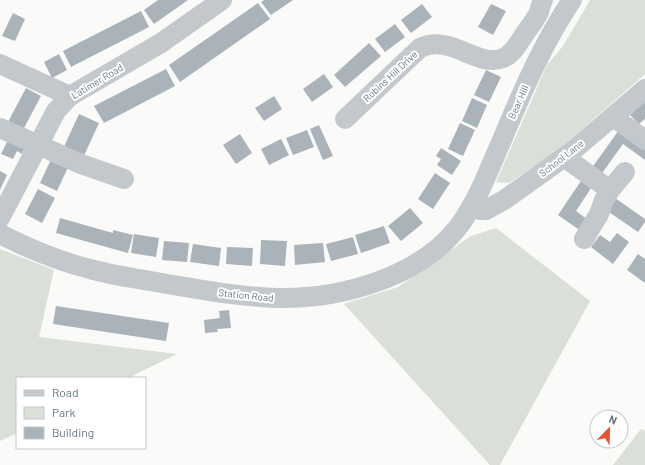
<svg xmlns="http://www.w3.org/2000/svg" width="645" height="465" font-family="Barlow,sans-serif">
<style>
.green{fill:#dadfd7}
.building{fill:#aab3b9}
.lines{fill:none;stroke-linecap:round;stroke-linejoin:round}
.minor{stroke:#c3c8cc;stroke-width:20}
.labels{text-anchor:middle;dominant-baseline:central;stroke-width:4;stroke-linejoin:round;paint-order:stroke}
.street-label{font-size:10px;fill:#657683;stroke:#fff}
</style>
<rect width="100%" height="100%" fill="#fafaf8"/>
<path class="green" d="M 590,0 L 645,0 L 645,74 L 556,152 L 509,183 L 496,182 L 547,65 L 563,46 Z
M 496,228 L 590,301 L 500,465 L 490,465 L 344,304 L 398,287 L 471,236 Z
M 0,249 L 54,270 L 39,337 L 177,354 L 128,378 L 17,378 L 17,433 L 0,441 Z
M 641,429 L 645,431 L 645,465 L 613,465 Z"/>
<path class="building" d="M 158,0 L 188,0 L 154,24 L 144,10 Z
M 264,0 L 293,0 L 271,15 L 261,2 Z
M 258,3 L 270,19 L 180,82 L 169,65 Z
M 422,4 L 432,17 L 411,33 L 401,20 Z
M 491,4 L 506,11 L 493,35 L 478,27 Z
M 141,11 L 149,27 L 71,67 L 63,51 Z
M 13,13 L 25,19 L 15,41 L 2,36 Z
M 395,24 L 405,37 L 385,52 L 375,39 Z
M 369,43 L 381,56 L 345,87 L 334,75 Z
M 59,54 L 67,70 L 52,78 L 44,62 Z
M 166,69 L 175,86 L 104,123 L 94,106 Z
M 486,70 L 501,77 L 489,102 L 474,95 Z
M 324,74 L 333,87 L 312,102 L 303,89 Z
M 26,88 L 41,96 L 23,130 L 8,122 Z
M 274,96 L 282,109 L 264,121 L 255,108 Z
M 472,98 L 487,105 L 477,128 L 462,121 Z
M 645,101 L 645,119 L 639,124 L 630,115 Z
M 79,114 L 99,123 L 82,160 L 62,151 Z
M 460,123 L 475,130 L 463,156 L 448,149 Z
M 319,125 L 333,156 L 323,160 L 310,129 Z
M 307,130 L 314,147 L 293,155 L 286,138 Z
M 619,130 L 645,148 L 645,160 L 623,144 L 600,176 L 591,169 Z
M 240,134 L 252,153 L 236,164 L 223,145 Z
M 10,136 L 27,144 L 22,154 L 17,151 L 13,159 L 1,154 Z
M 281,139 L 289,155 L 269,165 L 261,149 Z
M 441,148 L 461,161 L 452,175 L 437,165 L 441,159 L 436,156 Z
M 53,155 L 70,163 L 57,191 L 40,183 Z
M 0,171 L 7,175 L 0,190 Z
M 435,173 L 450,183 L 433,209 L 418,199 Z
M 583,178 L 593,185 L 576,211 L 588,220 L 581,231 L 558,215 Z
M 38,189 L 55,198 L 42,223 L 25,214 Z
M 615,198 L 645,219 L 645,222 L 638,232 L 606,210 Z
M 410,208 L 423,223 L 401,241 L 388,226 Z
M 60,218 L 113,233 L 113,230 L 133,235 L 128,253 L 56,233 Z
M 384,226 L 390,243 L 361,253 L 355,235 Z
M 617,233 L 629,242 L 613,264 L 591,247 L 600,235 L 610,242 Z
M 134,234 L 159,238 L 156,257 L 131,253 Z
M 353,237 L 358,254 L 331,261 L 326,244 Z
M 261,240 L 287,241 L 285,266 L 260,264 Z
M 164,241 L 189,243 L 187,262 L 162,260 Z
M 323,243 L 325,262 L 295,265 L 294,245 Z
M 193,244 L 221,248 L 219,266 L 190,262 Z
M 227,247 L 253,248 L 252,266 L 226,264 Z
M 638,254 L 645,259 L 645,283 L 627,270 Z
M 56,306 L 169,323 L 166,341 L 53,324 Z
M 229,310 L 231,328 L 217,329 L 218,332 L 205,333 L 204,320 L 220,318 L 219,311 Z"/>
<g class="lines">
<path class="minor" d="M 0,64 L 70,96
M 613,117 L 645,140
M 345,119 L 420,48 C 450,33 479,69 503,58 C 512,55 517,45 522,38 C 527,30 535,21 539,12 C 540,8 541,4 543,0
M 0,128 L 81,164 L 124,179
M 564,157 L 610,190 L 625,172
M 471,207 L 480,210 L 486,210 L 504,200 L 570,153 L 645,89
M 0,218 L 56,111 L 70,96 L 161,43 L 222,0
M 0,234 C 29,249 58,261 90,269 C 115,276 141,279 167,284 C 203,290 241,297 278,298 C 340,299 419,278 459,226 C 478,200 489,169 502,140 C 522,92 543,43 572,0
M 584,239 L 599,214 L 604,200 L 610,190"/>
</g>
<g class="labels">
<g class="street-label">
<text transform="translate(390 76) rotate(-43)">Robins Hill Drive</text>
<text transform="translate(97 81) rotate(-31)">Latimer Road</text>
<text transform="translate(518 102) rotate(-66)">Bear Hill</text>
<text transform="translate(561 158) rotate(-38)">School Lane</text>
<text transform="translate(246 295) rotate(6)">Station Road</text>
</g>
</g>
<rect x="16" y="377" width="130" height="72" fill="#ffffff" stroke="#c1c8cd"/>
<rect x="24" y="390" width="20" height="6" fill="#c3c8cc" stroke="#c1c8cd"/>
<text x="52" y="397" font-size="12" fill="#657683">Road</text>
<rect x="24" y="407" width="20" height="12" fill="#dadfd7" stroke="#c1c8cd"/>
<text x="52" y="417" font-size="12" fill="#657683">Park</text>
<rect x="24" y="427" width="20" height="12" fill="#aab3b9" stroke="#c1c8cd"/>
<text x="52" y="437" font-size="12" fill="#657683">Building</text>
<g transform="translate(609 429) rotate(23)"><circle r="19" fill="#ffffff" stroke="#c1c8cd"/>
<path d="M0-3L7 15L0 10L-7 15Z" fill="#e4572e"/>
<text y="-6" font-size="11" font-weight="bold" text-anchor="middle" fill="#657683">N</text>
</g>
</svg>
